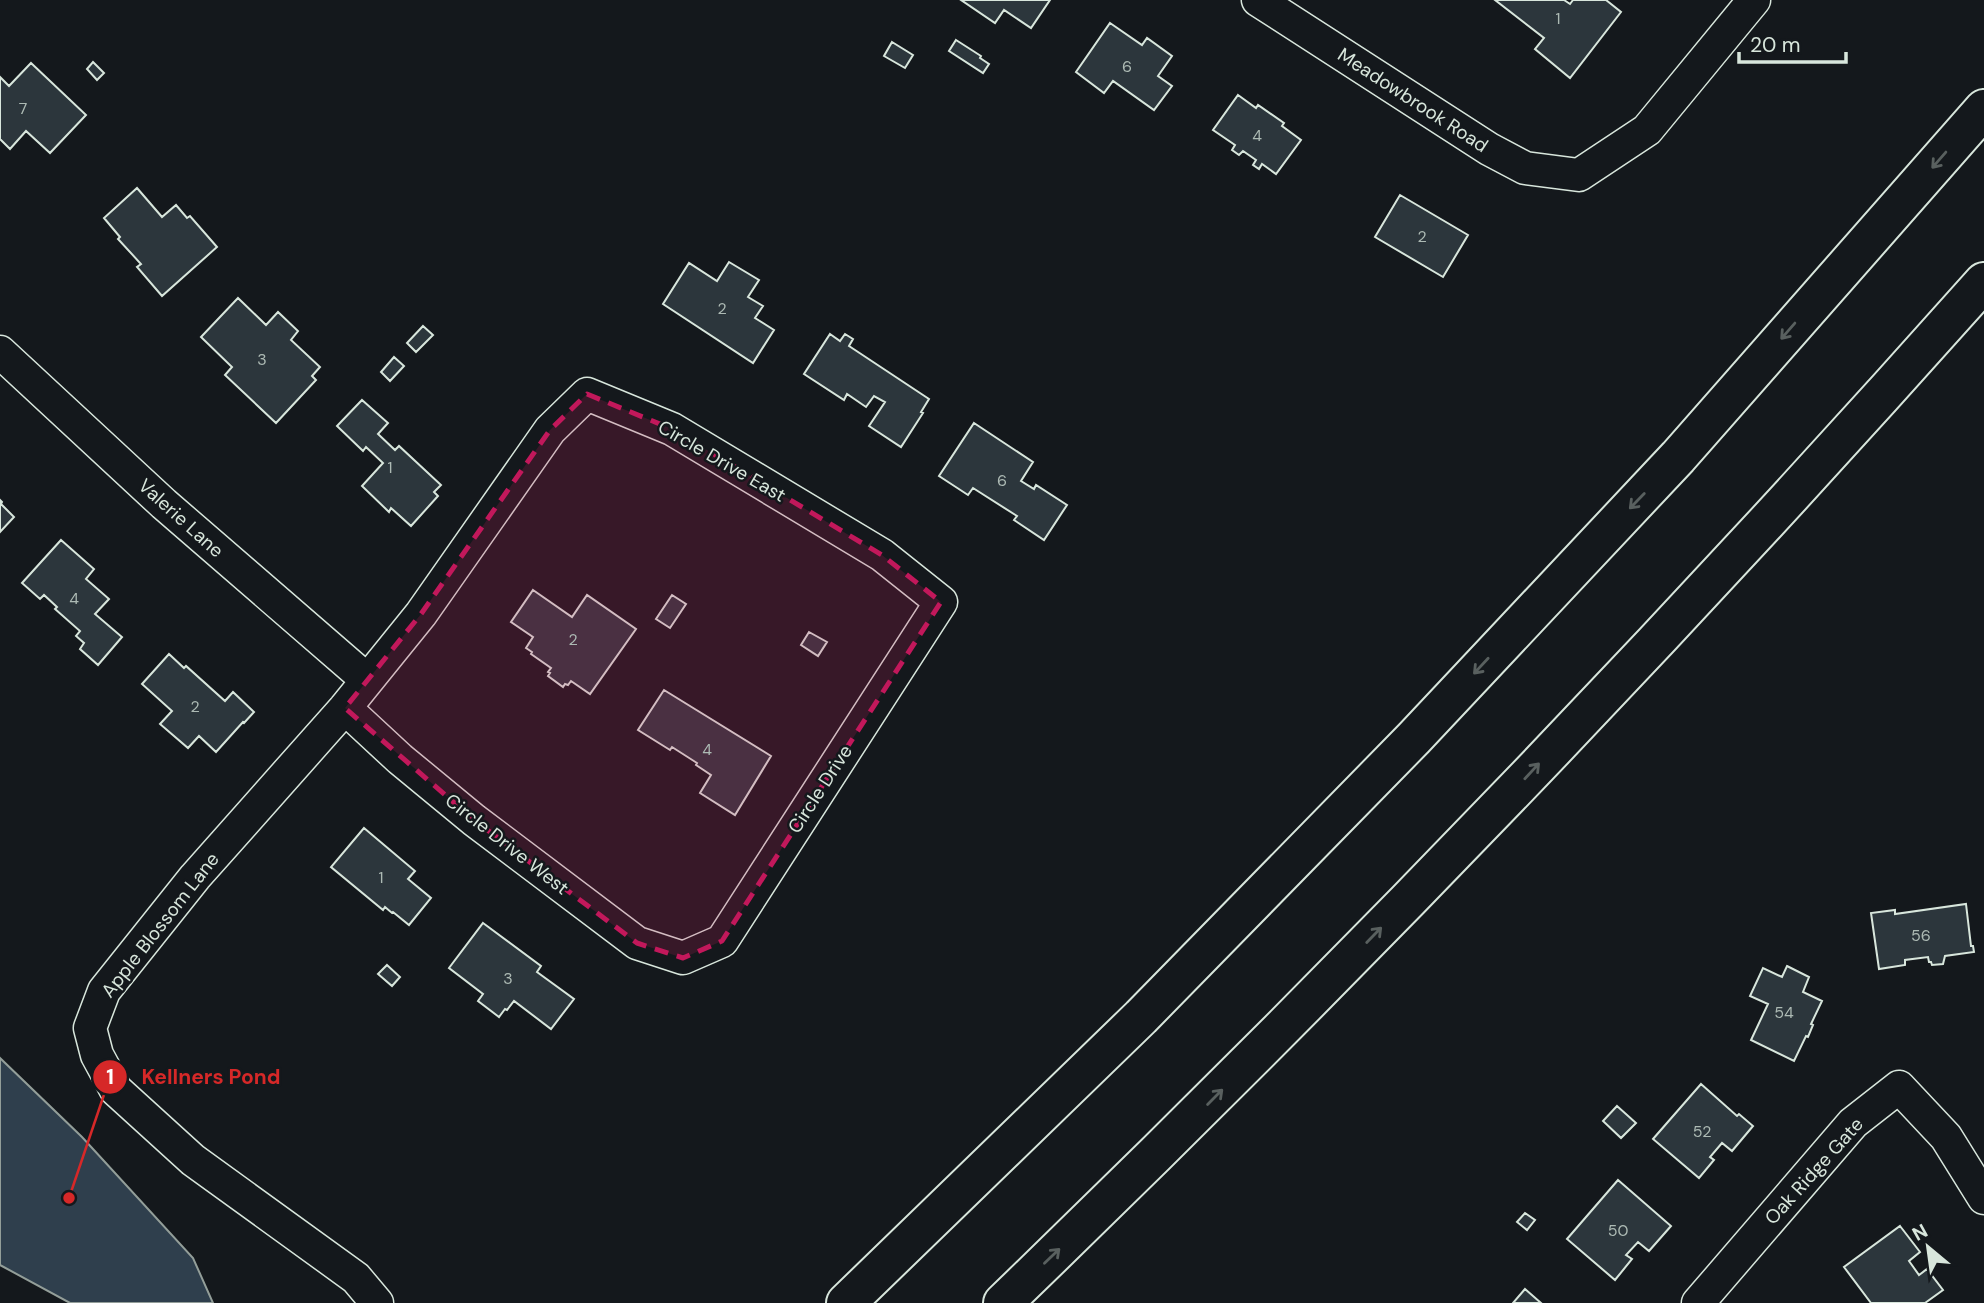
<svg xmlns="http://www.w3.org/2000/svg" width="1984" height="1303" font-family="'DM Sans',sans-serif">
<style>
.water{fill:#2f3f4d;stroke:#939e99;stroke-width:2}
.building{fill:#2c363c;stroke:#d8e6dc;stroke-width:2}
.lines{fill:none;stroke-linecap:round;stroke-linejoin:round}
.minor-casing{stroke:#d8e6dc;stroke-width:35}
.motorway-casing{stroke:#d8e6dc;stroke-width:42}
.minor{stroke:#14181c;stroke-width:32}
.motorway{stroke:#14181c;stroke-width:38}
.oneway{stroke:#59605f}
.marked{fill:#c2185b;fill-opacity:0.2;stroke:#c2185b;stroke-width:5;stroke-dasharray:14 9;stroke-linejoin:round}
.labels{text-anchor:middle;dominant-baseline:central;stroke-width:5;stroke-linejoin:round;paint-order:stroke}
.number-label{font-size:16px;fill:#adbab4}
.street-label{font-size:19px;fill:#d8e6dc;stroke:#14181c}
.leader{fill:none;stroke:#d62828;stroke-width:2.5}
.callout-dot{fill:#d62828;stroke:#14181c;stroke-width:2.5}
.mark-label{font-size:21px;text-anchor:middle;font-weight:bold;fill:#fff}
.callout-label{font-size:21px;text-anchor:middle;font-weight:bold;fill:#d62828;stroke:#14181c;stroke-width:5;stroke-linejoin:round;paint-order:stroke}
</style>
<rect width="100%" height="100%" fill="#14181c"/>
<path class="water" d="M 0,1058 L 82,1137 L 193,1258 L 213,1303 L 70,1303 L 0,1265 Z"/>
<path class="building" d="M 961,0 L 1050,0 L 1031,28 L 1004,10 L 995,23 Z
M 1495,0 L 1564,0 L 1570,4 L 1573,0 L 1606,0 L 1621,12 L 1570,78 L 1535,49 L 1544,38 Z
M 1110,23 L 1142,45 L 1147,38 L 1172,56 L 1158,76 L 1172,86 L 1154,110 L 1113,81 L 1104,93 L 1076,72 Z
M 956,40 L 981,56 L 980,58 L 989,64 L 983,73 L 949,51 Z
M 892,42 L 913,55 L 905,68 L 884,56 Z
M 93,62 L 104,73 L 97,80 L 87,69 Z
M 31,63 L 86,115 L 50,153 L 26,131 L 10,149 L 0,139 L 0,77 L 9,86 Z
M 1238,95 L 1256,108 L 1258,105 L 1284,123 L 1282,126 L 1301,140 L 1276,174 L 1262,164 L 1259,169 L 1253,165 L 1256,160 L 1243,151 L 1239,155 L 1232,150 L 1235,145 L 1213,130 Z
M 137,188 L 162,217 L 176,205 L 187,218 L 190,216 L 217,247 L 162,296 L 137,267 L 141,264 L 118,239 L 120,237 L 104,218 Z
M 1400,195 L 1468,235 L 1443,277 L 1375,237 Z
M 729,262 L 759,280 L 748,297 L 763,306 L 755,318 L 774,330 L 753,363 L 663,304 L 689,263 L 717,281 Z
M 238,298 L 266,325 L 278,312 L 298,331 L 291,340 L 320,367 L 312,376 L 316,380 L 276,423 L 225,375 L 232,367 L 201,337 Z
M 423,326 L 433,335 L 416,352 L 407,343 Z
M 830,334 L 840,341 L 845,334 L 853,339 L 849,346 L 929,399 L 921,412 L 923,413 L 901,447 L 869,426 L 885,402 L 874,396 L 866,407 L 847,394 L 844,400 L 804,374 Z
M 394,357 L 404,366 L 390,381 L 381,372 Z
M 362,400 L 388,423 L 378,434 L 395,450 L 399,446 L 441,485 L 434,492 L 438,496 L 411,526 L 391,508 L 389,512 L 362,486 L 383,463 L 366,447 L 363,451 L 337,426 Z
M 974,423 L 1033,462 L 1021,481 L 1034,489 L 1036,485 L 1067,505 L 1044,540 L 1014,520 L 1017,516 L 973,488 L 968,495 L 939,476 Z
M 0,500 L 2,502 L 1,504 L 14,517 L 0,532 Z
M 61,540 L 94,569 L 86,579 L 109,599 L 95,614 L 122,637 L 98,665 L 80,649 L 84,643 L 76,636 L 80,631 L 55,609 L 57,607 L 44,595 L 40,599 L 22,583 Z
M 533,590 L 572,617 L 587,595 L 636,629 L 590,694 L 571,681 L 568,685 L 565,684 L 563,687 L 548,676 L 550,673 L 548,672 L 551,668 L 531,654 L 532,652 L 526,648 L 533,637 L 511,622 Z
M 672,595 L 686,604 L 670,628 L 656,619 Z
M 809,632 L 827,642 L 818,656 L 801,645 Z
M 169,654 L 184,668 L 186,666 L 225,701 L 233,692 L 254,712 L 244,723 L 243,722 L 216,752 L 199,736 L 188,748 L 160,724 L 172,711 L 142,684 Z
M 664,690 L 771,756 L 735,815 L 700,793 L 711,775 L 696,765 L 697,763 L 672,747 L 670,750 L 638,730 Z
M 364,828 L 415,871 L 408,879 L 431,898 L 409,925 L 393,912 L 392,913 L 385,907 L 383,910 L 331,867 Z
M 1966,904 L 1971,946 L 1973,946 L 1974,952 L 1945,956 L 1943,964 L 1932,965 L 1931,962 L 1929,962 L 1928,957 L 1905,960 L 1905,965 L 1879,969 L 1871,913 L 1895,910 L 1895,914 Z
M 483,923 L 541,966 L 537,972 L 574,999 L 551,1029 L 514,1001 L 507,1010 L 505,1009 L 499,1017 L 478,1001 L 483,994 L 449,968 Z
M 387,965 L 400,977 L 392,986 L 378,974 Z
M 1787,966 L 1809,977 L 1803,992 L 1822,1001 L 1811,1024 L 1813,1025 L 1808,1037 L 1806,1036 L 1794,1061 L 1751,1040 L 1768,1004 L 1750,996 L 1763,968 L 1782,977 Z
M 1701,1084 L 1737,1116 L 1739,1114 L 1753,1126 L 1732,1151 L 1722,1143 L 1710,1157 L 1714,1160 L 1699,1178 L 1653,1139 Z
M 1617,1106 L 1636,1123 L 1621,1138 L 1603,1121 Z
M 1618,1180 L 1671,1226 L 1649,1251 L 1638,1242 L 1626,1255 L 1632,1259 L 1615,1280 L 1567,1239 Z
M 1525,1213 L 1535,1220 L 1527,1230 L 1517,1222 Z
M 1900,1226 L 1920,1252 L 1909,1261 L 1919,1275 L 1927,1269 L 1943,1290 L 1925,1303 L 1871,1303 L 1844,1267 Z
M 1525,1289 L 1541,1303 L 1513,1303 Z"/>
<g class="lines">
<defs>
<path id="minor" d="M 1258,0 L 1489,149 L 1525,168 L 1579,175 L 1647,130 L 1754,0
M 0,352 L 164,504 L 366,679
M 345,708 L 400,759 L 474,820 L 637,943 L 683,958 L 722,941 L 941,602 L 882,555 L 672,429 L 587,394 L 550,430 L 421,614 L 345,708 L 195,877 L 104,991 L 90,1028 L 97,1055 L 116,1090 L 193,1160 L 356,1278 L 377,1303
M 1698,1303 L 1853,1123 L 1899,1087 L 1946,1137 L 1984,1198"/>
<path id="motorway" d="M 846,1303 L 1141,1017 L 1414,738 L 1678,457 L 1984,109
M 1003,1303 C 1343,975 1670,635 1984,282"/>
</defs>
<use href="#minor" class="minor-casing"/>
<use href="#motorway" class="motorway-casing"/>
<use href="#minor" class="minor"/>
<use href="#motorway" class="motorway"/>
</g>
<defs><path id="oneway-shaft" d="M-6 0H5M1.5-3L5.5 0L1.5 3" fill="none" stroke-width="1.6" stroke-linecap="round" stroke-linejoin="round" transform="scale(1.75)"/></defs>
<g class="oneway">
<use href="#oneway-shaft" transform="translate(1939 160) rotate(131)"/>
<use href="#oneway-shaft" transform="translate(1788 331) rotate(131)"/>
<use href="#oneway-shaft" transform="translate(1637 501) rotate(134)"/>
<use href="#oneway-shaft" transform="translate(1481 666) rotate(133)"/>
<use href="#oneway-shaft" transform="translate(1532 771) rotate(-47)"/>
<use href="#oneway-shaft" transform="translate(1374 935) rotate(-46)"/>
<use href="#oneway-shaft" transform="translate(1215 1097) rotate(-45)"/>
<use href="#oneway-shaft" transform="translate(1052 1256) rotate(-44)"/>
</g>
<path class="marked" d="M 587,394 L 672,429 L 882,555 L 941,602 L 722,941 L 683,958 L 637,943 L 474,820 L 345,708 L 421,614 L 550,430 Z"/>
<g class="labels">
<g class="number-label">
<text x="1558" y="18">1</text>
<text x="1127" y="66">6</text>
<text x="23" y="108">7</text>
<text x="1257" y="135">4</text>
<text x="1422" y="236">2</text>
<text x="722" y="308">2</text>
<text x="262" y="359">3</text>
<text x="390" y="467">1</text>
<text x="1002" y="480">6</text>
<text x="74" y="598">4</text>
<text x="573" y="639">2</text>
<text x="195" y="706">2</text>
<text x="707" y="749">4</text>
<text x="381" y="877">1</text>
<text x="1921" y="935">56</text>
<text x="508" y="978">3</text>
<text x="1784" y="1012">54</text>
<text x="1702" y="1131">52</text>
<text x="1618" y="1230">50</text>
</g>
<g class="street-label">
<text transform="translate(1413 100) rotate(33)">Meadowbrook Road</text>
<text transform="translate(722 461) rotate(30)">Circle Drive East</text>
<text transform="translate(181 518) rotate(42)">Valerie Lane</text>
<text transform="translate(820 789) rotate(-57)">Circle Drive</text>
<text transform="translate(507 844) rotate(38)">Circle Drive West</text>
<text transform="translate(160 925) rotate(-52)">Apple Blossom Lane</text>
<text transform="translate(1814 1171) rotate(-48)">Oak Ridge Gate</text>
</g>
</g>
<path class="leader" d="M69 1198L110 1077"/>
<g class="callout-dot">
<circle cx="69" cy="1198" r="7"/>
<circle cx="110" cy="1077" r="18"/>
</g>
<g class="mark-label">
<text x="110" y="1084">1</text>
</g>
<g class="callout-label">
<text x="211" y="1084">Kellners Pond</text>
</g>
<g transform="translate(1928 1247) rotate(331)" stroke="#14181c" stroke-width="5" paint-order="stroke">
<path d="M0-5L12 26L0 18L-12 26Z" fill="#d8e6dc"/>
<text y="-10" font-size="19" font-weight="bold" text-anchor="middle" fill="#d8e6dc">N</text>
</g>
<path d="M1739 52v10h107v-10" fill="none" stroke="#d8e6dc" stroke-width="3.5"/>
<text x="1750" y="52" font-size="21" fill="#d8e6dc" stroke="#14181c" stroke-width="5" paint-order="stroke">20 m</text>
</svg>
